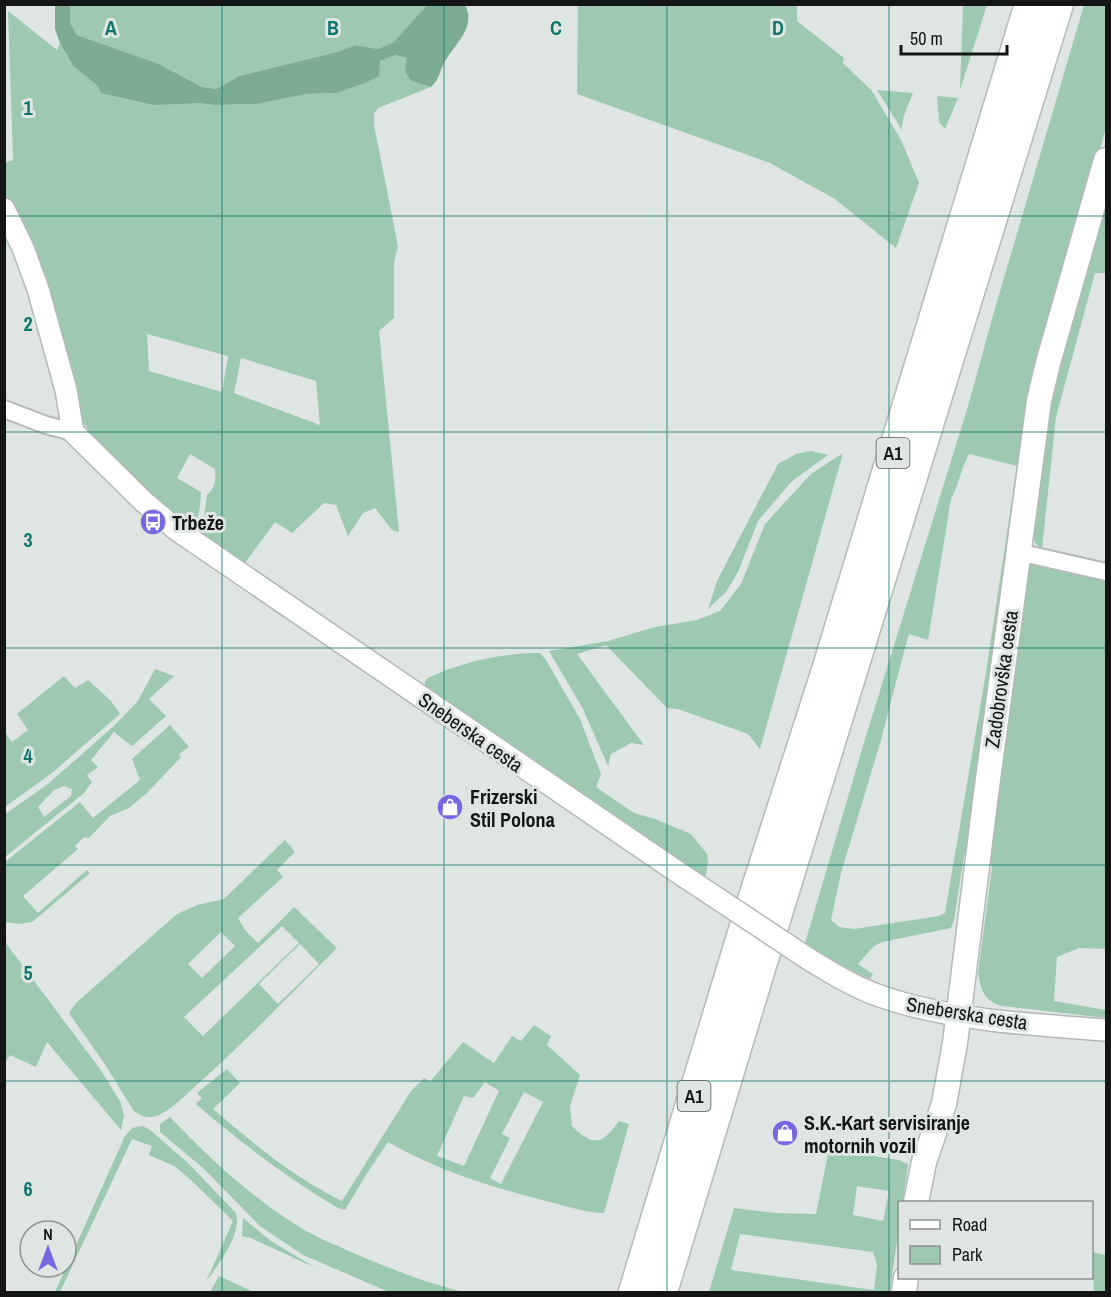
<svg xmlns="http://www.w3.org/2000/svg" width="1111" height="1297" font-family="'Archivo Narrow',sans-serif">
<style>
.green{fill:#9dc9b0;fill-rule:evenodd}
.forest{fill:#7cac92}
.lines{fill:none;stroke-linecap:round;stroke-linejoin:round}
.minor-casing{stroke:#b4bab6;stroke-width:20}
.tertiary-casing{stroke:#b4bab6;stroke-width:24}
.secondary-casing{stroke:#b4bab6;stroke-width:27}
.motorway-casing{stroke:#b4bab6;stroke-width:33}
.minor{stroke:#fff;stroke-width:16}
.tertiary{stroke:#fff;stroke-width:21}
.secondary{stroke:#fff;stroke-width:24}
.motorway{stroke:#fff;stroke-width:30}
.tertiary-bridge-casing{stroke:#b4bab6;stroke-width:24;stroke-linecap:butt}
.tertiary-bridge{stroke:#fff;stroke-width:21}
.grid{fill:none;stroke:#0f766e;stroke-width:1.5;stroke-opacity:0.55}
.labels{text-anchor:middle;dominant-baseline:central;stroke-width:6;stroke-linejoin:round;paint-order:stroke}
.shield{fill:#dfe5e2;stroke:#515452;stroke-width:1.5}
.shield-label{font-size:18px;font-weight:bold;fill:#141615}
.poi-label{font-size:20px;font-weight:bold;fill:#141615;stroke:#dfe5e2;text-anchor:start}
.street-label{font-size:20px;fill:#141615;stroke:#dfe5e2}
.grid-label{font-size:20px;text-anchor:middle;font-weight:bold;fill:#0f766e;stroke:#dfe5e2;stroke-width:6;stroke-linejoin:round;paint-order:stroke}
</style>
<rect width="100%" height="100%" fill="#dfe5e2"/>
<path class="green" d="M 70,5 L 427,5 L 394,42 L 378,49 L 356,45 L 337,52 L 239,76 L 216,89 L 202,87 L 159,64 L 77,35 L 70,23 Z
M 578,5 L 797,5 L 797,21 L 844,58 L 843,63 L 872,91 L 901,140 L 919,183 L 896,248 L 835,199 L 770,163 L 577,94 Z
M 963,5 L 987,5 L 960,90 Z
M 1084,5 L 1106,5 L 1106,128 L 1040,356 L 992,668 L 968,850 L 964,856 L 954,920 L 951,928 L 882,942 L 874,946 L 858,964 L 873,974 L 870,979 L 820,955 L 805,943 L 866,736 L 968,406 L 994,312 ZM 969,454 L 1017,466 L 986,672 L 945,913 L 939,916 L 854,929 L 839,927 L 831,920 L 841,873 L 881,740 L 906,644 L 909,634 L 928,640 L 951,499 C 959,485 961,468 969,454 Z
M 8,11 L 57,50 L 60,43 L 73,66 L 98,86 L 215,105 L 257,104 L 307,94 L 336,93 L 379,61 L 395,55 L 407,58 L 411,81 L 431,87 L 378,108 L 374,113 L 374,125 L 398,246 L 394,262 L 394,318 L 379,331 L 399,532 L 392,530 L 375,508 L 363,513 L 348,536 L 336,505 L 324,503 L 292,533 L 275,522 L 242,567 L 208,543 L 209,539 L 204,536 L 202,531 L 207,495 C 216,487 216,480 215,469 L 190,454 L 177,478 L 201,492 C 200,506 200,521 190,531 L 97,444 C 89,432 81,420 77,406 L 80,405 L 68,360 L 12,209 L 5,196 L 4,163 L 13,160 ZM 147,334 L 228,356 L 222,392 L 149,371 ZM 241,358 L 316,381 L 320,425 L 234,393 Z
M 877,90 L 913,93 C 908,107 902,115 902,130 Z
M 937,96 L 958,98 L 945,129 L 939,122 Z
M 1106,190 L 1106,273 L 1095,273 L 1056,417 L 1042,549 L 1036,544 L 1031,535 L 1046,411 Z
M 811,451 L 828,455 L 792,481 L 758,521 L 738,572 L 726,592 L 708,609 L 717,581 L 778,464 L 796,454 Z
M 843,453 L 760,749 L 748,734 L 678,709 L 667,708 L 606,645 L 577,654 L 644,745 L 631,743 L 611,754 L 608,766 L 583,709 L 549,651 L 608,641 L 655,627 L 697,620 L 720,611 L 741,584 L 765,524 L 811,474 Z
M 1033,561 L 1106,577 L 1106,949 L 1079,948 L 1057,957 L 1054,1001 L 1106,1010 L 1106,1018 L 1002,1006 C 985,1001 981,991 978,974 L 992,867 L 989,857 L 1026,566 Z
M 540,653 L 546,660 L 580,719 L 601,774 L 596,787 L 634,813 L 655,819 L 691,834 L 707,854 L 708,862 L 705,880 L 423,688 L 426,679 C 461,662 500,653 540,653 Z
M 155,669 L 174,676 L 149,699 L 166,716 L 132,746 L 114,732 L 91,760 L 98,767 L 87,775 L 92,782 L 84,793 L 5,857 L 5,814 L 48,784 L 115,725 L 138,701 ZM 64,786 L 72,789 L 71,796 L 44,817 L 38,807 L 54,790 Z
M 64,676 L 75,688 L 88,680 L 111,701 L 120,714 L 52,773 L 5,807 L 5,732 L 12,742 L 28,730 L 17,714 Z
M 170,725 L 189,747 L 179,754 L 181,757 L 148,792 L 129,808 L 110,816 L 89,838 L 84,837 L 75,846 L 78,849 L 23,896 L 38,913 L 87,870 L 90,873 L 32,922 L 19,924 L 5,922 L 5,862 L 80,802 L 93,818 L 140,780 L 132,759 Z
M 285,840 L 295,852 L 277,870 L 283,877 L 238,918 L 245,930 L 258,943 L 294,907 L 337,948 C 291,993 247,1040 199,1083 C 187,1093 174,1108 159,1115 C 150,1119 142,1117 134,1111 L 106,1066 L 69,1013 L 76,1003 L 177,914 L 197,905 L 224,899 ZM 282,926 L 299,943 L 203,1036 L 184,1017 ZM 221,932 L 235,946 L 202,978 L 188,964 ZM 300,944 L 319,964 L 278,1004 L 259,984 Z
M 5,942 L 100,1069 L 120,1101 L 124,1115 L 121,1130 L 47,1042 L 36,1067 L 10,1055 L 5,1063 Z
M 534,1025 L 551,1036 L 547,1045 L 580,1075 L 570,1106 L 572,1126 C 595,1148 602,1144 619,1121 L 629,1124 L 604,1213 C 586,1213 567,1206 550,1202 C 494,1188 438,1171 388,1142 L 366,1175 L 345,1210 L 338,1208 C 287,1178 241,1143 196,1104 L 202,1098 L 197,1093 L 227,1069 L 240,1083 L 213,1109 C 254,1144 293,1177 342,1201 L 411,1091 L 424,1078 L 430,1082 L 463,1042 L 494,1063 L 512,1036 L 521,1041 ZM 485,1082 L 499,1091 L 464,1166 L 437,1156 L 464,1096 L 473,1098 ZM 524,1092 L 543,1102 L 501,1184 L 490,1178 L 510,1138 L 502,1134 Z
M 170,1117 C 208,1157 251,1197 298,1226 C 315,1237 334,1244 351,1252 C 388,1268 424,1282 463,1292 L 389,1292 L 303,1255 L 261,1227 L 203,1168 L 160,1132 L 160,1124 Z
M 142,1126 L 149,1129 L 187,1162 L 236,1213 C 242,1234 218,1265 206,1282 L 233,1221 L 191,1180 L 174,1166 L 149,1155 L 152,1146 L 132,1139 L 60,1292 L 55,1292 L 125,1136 L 132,1128 Z
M 829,1149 L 899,1160 L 908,1164 L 903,1202 L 900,1202 L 899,1226 L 890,1292 L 709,1292 L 734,1208 L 775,1213 L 816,1214 ZM 857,1186 L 889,1191 L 883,1221 L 853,1215 ZM 740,1234 L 873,1252 L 877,1265 L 874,1290 L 731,1270 Z
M 243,1218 L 271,1241 L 316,1268 L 251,1238 L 242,1236 Z
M 1092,1252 L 1106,1255 L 1106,1292 L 1094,1292 Z
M 219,1276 L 254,1292 L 210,1292 Z"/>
<path class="forest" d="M 55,5 L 70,5 L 70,23 L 77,35 L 159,64 L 202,87 L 216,89 L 239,76 L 337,52 L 356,45 L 378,49 L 394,42 L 427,5 L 465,5 C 477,28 454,44 444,63 C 439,73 439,80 431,87 L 411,81 L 405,71 L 407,58 L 395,55 L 380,61 L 379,76 L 365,83 L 336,93 L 307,94 L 257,104 L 215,105 L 200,103 L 154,105 L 101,93 L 98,86 L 73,66 L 60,43 L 55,29 Z"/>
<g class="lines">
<defs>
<path id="minor" d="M 4,409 L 46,425 L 73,432
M 1018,552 L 1106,572"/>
<path id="tertiary" d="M 4,209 L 23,248 L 38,289 L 66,390 L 73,432 L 144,502 L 177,530 L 676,871
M 807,958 C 830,972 854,987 880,996 C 947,1020 1035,1025 1106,1030"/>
<path id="secondary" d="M 916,1202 L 924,1162 L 944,1104 L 955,1043 L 986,794 L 1039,401 L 1048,363 L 1106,160
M 904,1292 L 906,1278"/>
<path id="motorway" d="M 634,1292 L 753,900 L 828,667 L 1030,4
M 662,1292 L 762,962 L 1058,4"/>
</defs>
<use href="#minor" class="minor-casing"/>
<use href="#tertiary" class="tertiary-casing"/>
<use href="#secondary" class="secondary-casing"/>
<use href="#motorway" class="motorway-casing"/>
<use href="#minor" class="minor"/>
<use href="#tertiary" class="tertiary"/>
<use href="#secondary" class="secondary"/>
<use href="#motorway" class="motorway"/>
<defs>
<path id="tertiary-bridge" d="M 676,871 L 807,958"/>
</defs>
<use href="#tertiary-bridge" class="tertiary-bridge-casing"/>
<use href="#tertiary-bridge" class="tertiary-bridge"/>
</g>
<path class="grid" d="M 222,4 L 222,1292M 444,4 L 444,1292M 667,4 L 667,1292M 889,4 L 889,1292M 4,216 L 1106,216M 4,432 L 1106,432M 4,648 L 1106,648M 4,865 L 1106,865M 4,1081 L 1106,1081"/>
<defs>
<symbol id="bus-disc" viewBox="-11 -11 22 22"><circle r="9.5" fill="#7867e2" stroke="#dfe5e2"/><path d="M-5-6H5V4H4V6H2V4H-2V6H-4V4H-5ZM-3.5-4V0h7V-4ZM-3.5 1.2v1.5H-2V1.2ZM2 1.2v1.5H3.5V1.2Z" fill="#fff"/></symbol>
<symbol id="shop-disc" viewBox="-11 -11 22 22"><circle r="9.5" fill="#7867e2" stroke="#dfe5e2"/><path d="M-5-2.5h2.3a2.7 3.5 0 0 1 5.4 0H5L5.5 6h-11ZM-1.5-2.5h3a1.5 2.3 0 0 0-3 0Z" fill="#fff"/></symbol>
</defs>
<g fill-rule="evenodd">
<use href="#bus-disc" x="138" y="507" width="30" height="30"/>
<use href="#shop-disc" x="435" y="792" width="30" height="30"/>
<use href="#shop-disc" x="770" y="1118" width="30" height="30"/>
</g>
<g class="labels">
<g class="shield">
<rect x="876.5" y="438" width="33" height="30" rx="4.5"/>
<rect x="677.5" y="1081" width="33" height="30" rx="4.5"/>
</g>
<g class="shield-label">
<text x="893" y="453">A1</text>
<text x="694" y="1096">A1</text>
</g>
<g class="poi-label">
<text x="172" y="522">Trbeže</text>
<text x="470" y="796">Frizerski<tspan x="470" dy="23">Stil Polona</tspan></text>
<text x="804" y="1122">S.K.-Kart servisiranje<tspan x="804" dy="23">motornih vozil</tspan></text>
</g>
<g class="street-label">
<text transform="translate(1001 679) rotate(-82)">Zadobrovška cesta</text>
<text transform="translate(471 732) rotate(35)">Sneberska cesta</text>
<text transform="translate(967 1013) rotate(9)">Sneberska cesta</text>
</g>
</g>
<g class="grid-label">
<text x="111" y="35">A</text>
<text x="333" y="35">B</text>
<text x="556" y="35">C</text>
<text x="778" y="35">D</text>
<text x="28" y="115">1</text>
<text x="28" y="331">2</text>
<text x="28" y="547">3</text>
<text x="28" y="763">4</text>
<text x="28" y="980">5</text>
<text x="28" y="1196">6</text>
</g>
<rect width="1111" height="1297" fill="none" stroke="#141615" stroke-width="12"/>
<rect x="898" y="1201" width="195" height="78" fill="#dfe5e2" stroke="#8e9290" stroke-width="1.5"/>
<rect x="910" y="1220" width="30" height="9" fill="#ffffff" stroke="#8e9290" stroke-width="1.5"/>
<text x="952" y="1231" font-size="18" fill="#141615">Road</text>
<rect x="910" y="1246" width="30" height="18" fill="#9dc9b0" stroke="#8e9290" stroke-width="1.5"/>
<text x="952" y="1261" font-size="18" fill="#141615">Park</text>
<g transform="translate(48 1249)"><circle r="28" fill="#dfe5e2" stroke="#8e9290" stroke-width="1.5"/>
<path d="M0-4.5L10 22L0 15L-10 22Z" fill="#7867e2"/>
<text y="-9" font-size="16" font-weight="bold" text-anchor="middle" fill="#141615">N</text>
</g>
<path d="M901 45v9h106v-9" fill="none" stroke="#141615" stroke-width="3"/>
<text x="910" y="45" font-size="18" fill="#141615" stroke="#dfe5e2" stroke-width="4.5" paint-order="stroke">50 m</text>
</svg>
